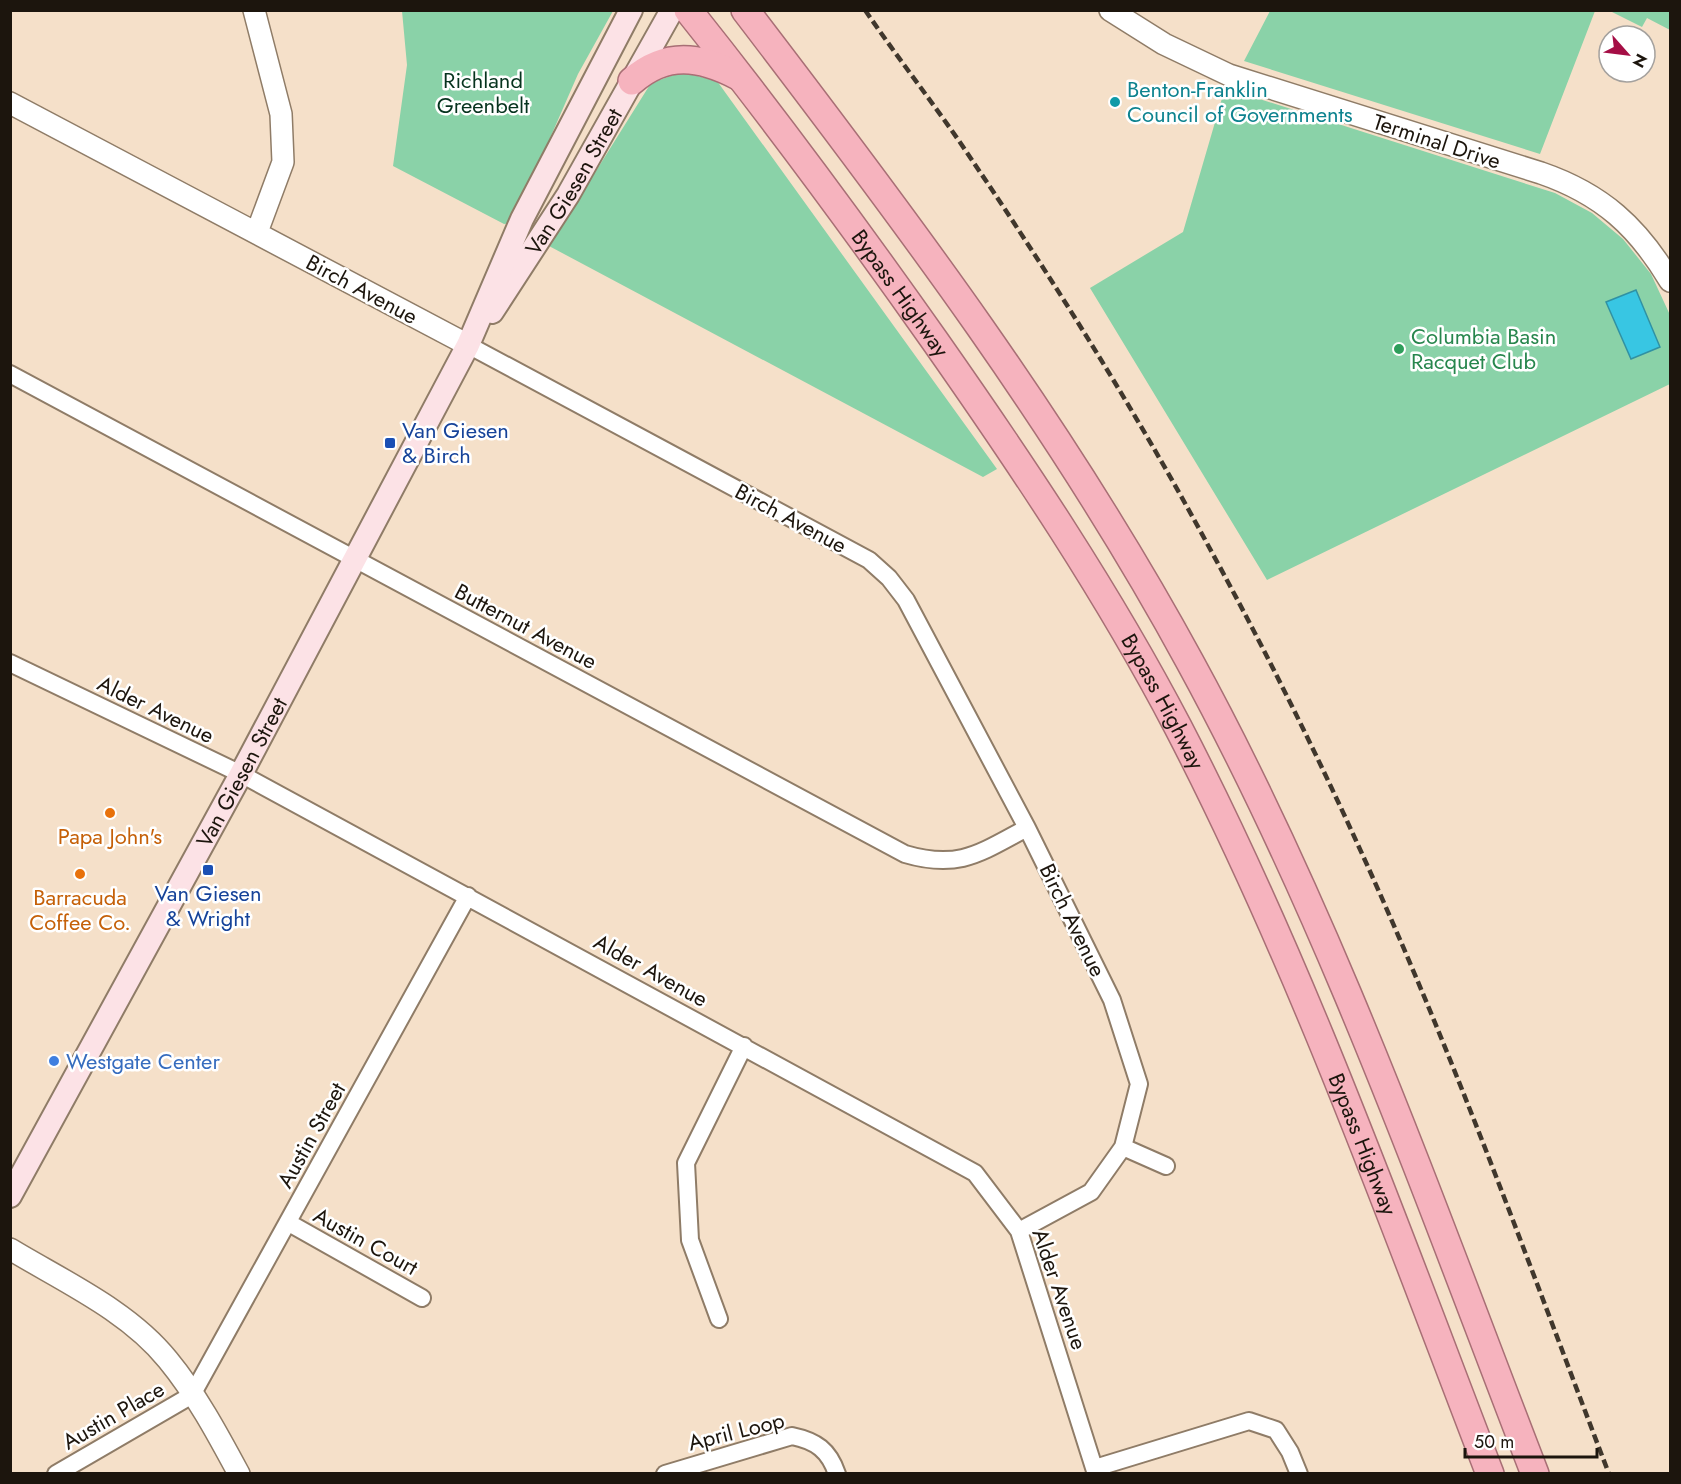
<svg xmlns="http://www.w3.org/2000/svg" width="1681" height="1484" font-family="Jost,sans-serif">
<style>
.green{fill:#8ad2a8}
.water{fill:#38c6e3;stroke:#3091a3;stroke-width:1.5}
.lines{fill:none;stroke-linecap:round;stroke-linejoin:round}
.minor-casing{stroke:#8f7c67;stroke-width:20}
.tertiary-casing{stroke:#8f7c67;stroke-width:24}
.secondary-casing{stroke:#8f7c67;stroke-width:26}
.trunk-casing{stroke:#a86f75;stroke-width:30}
.minor{stroke:#fff;stroke-width:16}
.tertiary{stroke:#fff;stroke-width:21}
.secondary{stroke:#fce2e6;stroke-width:22}
.trunk{stroke:#f6b3be;stroke-width:27}
.rail{stroke:#40372c;stroke-width:4.5;stroke-dasharray:9 4.5;stroke-linecap:butt}
.culture-dot{fill:#0f9aa8;stroke:#fff;stroke-width:2}
.leisure-dot{fill:#2e9e5b;stroke:#fff;stroke-width:2}
.transit-dot{fill:#1a4fb4;stroke:#fff;stroke-width:2}
.food-dot{fill:#e8710a;stroke:#fff;stroke-width:2}
.shop-dot{fill:#3f7fe0;stroke:#fff;stroke-width:2}
.labels{text-anchor:middle;dominant-baseline:central;stroke-width:5;stroke-linejoin:round;paint-order:stroke}
.park-label{font-size:22px;fill:#06331e;stroke:#fff}
.culture-label{font-size:22px;fill:#0d838f;stroke:#fff;text-anchor:start}
.street-label{font-size:22px;fill:#1c150d;stroke:#fff}
.leisure-label{font-size:22px;fill:#27864d;stroke:#fff;text-anchor:start}
.transit-label{font-size:22px;fill:#164399;stroke:#fff;text-anchor:start}
.food-label{font-size:22px;fill:#c56008;stroke:#fff}
.shop-label{font-size:22px;fill:#366cbe;stroke:#fff;text-anchor:start}
</style>
<rect width="100%" height="100%" fill="#f5e0c9"/>
<path class="green" d="M 402,11 L 613,11 L 578,74 L 513,223 L 504,224 L 393,166 L 407,65 Z
M 1270,11 L 1270,10 L 1595,11 L 1540,154 L 1244,61 Z
M 1610,11 L 1670,11 L 1670,30 L 1647,18 L 1642,27 Z
M 682,72 L 717,81 L 997,469 L 983,477 L 549,246 L 651,83 Z
M 1225,88 L 1555,193 L 1592,213 L 1623,239 L 1651,274 L 1670,315 L 1670,384 L 1267,580 L 1090,288 L 1183,232 Z"/>
<path class="water" d="M 1636,290 L 1660,347 L 1631,359 L 1606,302 Z"/>
<g class="lines">
<defs>
<path id="minor" d="M 468,345 L 869,560 L 889,578 L 906,600 L 1027,828 L 1112,1000 L 1139,1084 L 1123,1147 L 1091,1192 L 1019,1231
M 10,374 L 905,854 C 959,870 980,853 1027,828
M 10,663 L 241,774 L 975,1173 L 1019,1231 L 1096,1474
M 1123,1147 L 1166,1166
M 289,1223 L 422,1298
M 719,1319 L 690,1240 L 686,1163 L 744,1046
M 1095,1468 L 1249,1421 L 1276,1430 L 1290,1452 L 1299,1474
M 56,1474 L 192,1395 L 468,896
M 665,1474 L 792,1436 C 816,1441 829,1450 837,1474"/>
<path id="tertiary" d="M 254,10 L 281,114 L 283,162 L 257,232
M 1110,10 L 1164,44 L 1229,75 L 1541,173 C 1602,194 1638,227 1670,281
M 10,103 L 468,345
M 10,1249 C 63,1281 129,1311 168,1360 C 196,1394 218,1435 239,1474"/>
<g id="secondary">
<path id="s1" d="M 492,312 L 568,195 L 672,10"/>
<path id="s2" d="M 10,1196 L 241,774 L 468,345 L 522,219 L 631,10"/>
</g>
<g id="trunk">
<path id="s3" d="M 688,10 C 774,118 856,229 935,341 C 1022,465 1108,593 1178,727 C 1302,966 1393,1222 1490,1474"/>
<path d="M 745,10 C 905,219 1064,430 1190,662 C 1331,920 1429,1200 1535,1474"/>
<path d="M 632,81 C 666,51 700,56 738,76"/>
</g>
</defs>
<use href="#minor" class="minor-casing"/>
<use href="#tertiary" class="tertiary-casing"/>
<use href="#secondary" class="secondary-casing"/>
<use href="#trunk" class="trunk-casing"/>
<use href="#minor" class="minor"/>
<use href="#tertiary" class="tertiary"/>
<use href="#secondary" class="secondary"/>
<use href="#trunk" class="trunk"/>
<path class="rail" d="M 865,10 C 895,54 927,95 957,138 C 1047,270 1133,406 1209,547 C 1279,675 1343,807 1401,942 C 1476,1116 1541,1296 1609,1474"/>
</g>
<circle class="culture-dot" cx="1115" cy="102" r="6"/>
<circle class="leisure-dot" cx="1399" cy="349" r="6"/>
<g class="transit-dot">
<rect x="384" y="437" width="12" height="12" rx="3"/>
<rect x="202" y="864" width="12" height="12" rx="3"/>
</g>
<g class="food-dot">
<circle cx="110" cy="813" r="6"/>
<circle cx="80" cy="874" r="6"/>
</g>
<circle class="shop-dot" cx="54" cy="1061" r="6"/>
<g class="labels">
<g class="park-label">
<text x="483" y="80">Richland<tspan x="483" dy="25">Greenbelt</tspan></text>
</g>
<g class="culture-label">
<text x="1127" y="89">Benton-Franklin<tspan x="1127" dy="25">Council of Governments</tspan></text>
</g>
<g class="street-label">
<text transform="translate(1437 141) rotate(18)">Terminal Drive</text>
<text stroke="none"><textPath href="#s1" startOffset="154">Van Giesen Street</textPath></text>
<text transform="translate(362 289) rotate(28)">Birch Avenue</text>
<text stroke="none"><textPath href="#s3" startOffset="354">Bypass Highway</textPath></text>
<text transform="translate(791 518) rotate(28)">Birch Avenue</text>
<text transform="translate(526 626) rotate(28)">Butternut Avenue</text>
<text stroke="none"><textPath href="#s3" startOffset="840">Bypass Highway</textPath></text>
<text transform="translate(156 709) rotate(26)">Alder Avenue</text>
<text stroke="none"><textPath href="#s2" startOffset="483">Van Giesen Street</textPath></text>
<text transform="translate(1073 920) rotate(64)">Birch Avenue</text>
<text transform="translate(651 970) rotate(29)">Alder Avenue</text>
<text transform="translate(311 1135) rotate(-61)">Austin Street</text>
<text stroke="none"><textPath href="#s3" startOffset="1326">Bypass Highway</textPath></text>
<text transform="translate(366 1241) rotate(29)">Austin Court</text>
<text transform="translate(1060 1289) rotate(71)">Alder Avenue</text>
<text transform="translate(113 1415) rotate(-30)">Austin Place</text>
<text transform="translate(736 1431) rotate(-14)">April Loop</text>
</g>
<g class="leisure-label">
<text x="1411" y="336">Columbia Basin<tspan x="1411" dy="25">Racquet Club</tspan></text>
</g>
<g class="transit-label">
<text x="402" y="430">Van Giesen<tspan x="402" dy="25">&amp; Birch</tspan></text>
<text x="208" y="893" text-anchor="middle">Van Giesen<tspan x="208" dy="25">&amp; Wright</tspan></text>
</g>
<g class="food-label">
<text x="110" y="836">Papa John's</text>
<text x="80" y="897">Barracuda<tspan x="80" dy="25">Coffee Co.</tspan></text>
</g>
<g class="shop-label">
<text x="66" y="1061">Westgate Center</text>
</g>
</g>
<rect width="1681" height="1484" fill="none" stroke="#1c150d" stroke-width="24"/>
<g transform="translate(1627 54) rotate(118)"><circle r="28" fill="#ffffff" stroke="#a4a19e" stroke-width="1.5"/>
<path d="M0-4.5L10 22L0 15L-10 22Z" fill="#a50e45"/>
<text y="-9" font-size="16" font-weight="bold" text-anchor="middle" fill="#1c150d">N</text>
</g>
<path d="M1465 1448v9h132v-9" fill="none" stroke="#1c150d" stroke-width="3"/>
<text x="1474" y="1448" font-size="18" fill="#1c150d" stroke="#ffffff" stroke-width="4.5" paint-order="stroke">50 m</text>
</svg>
